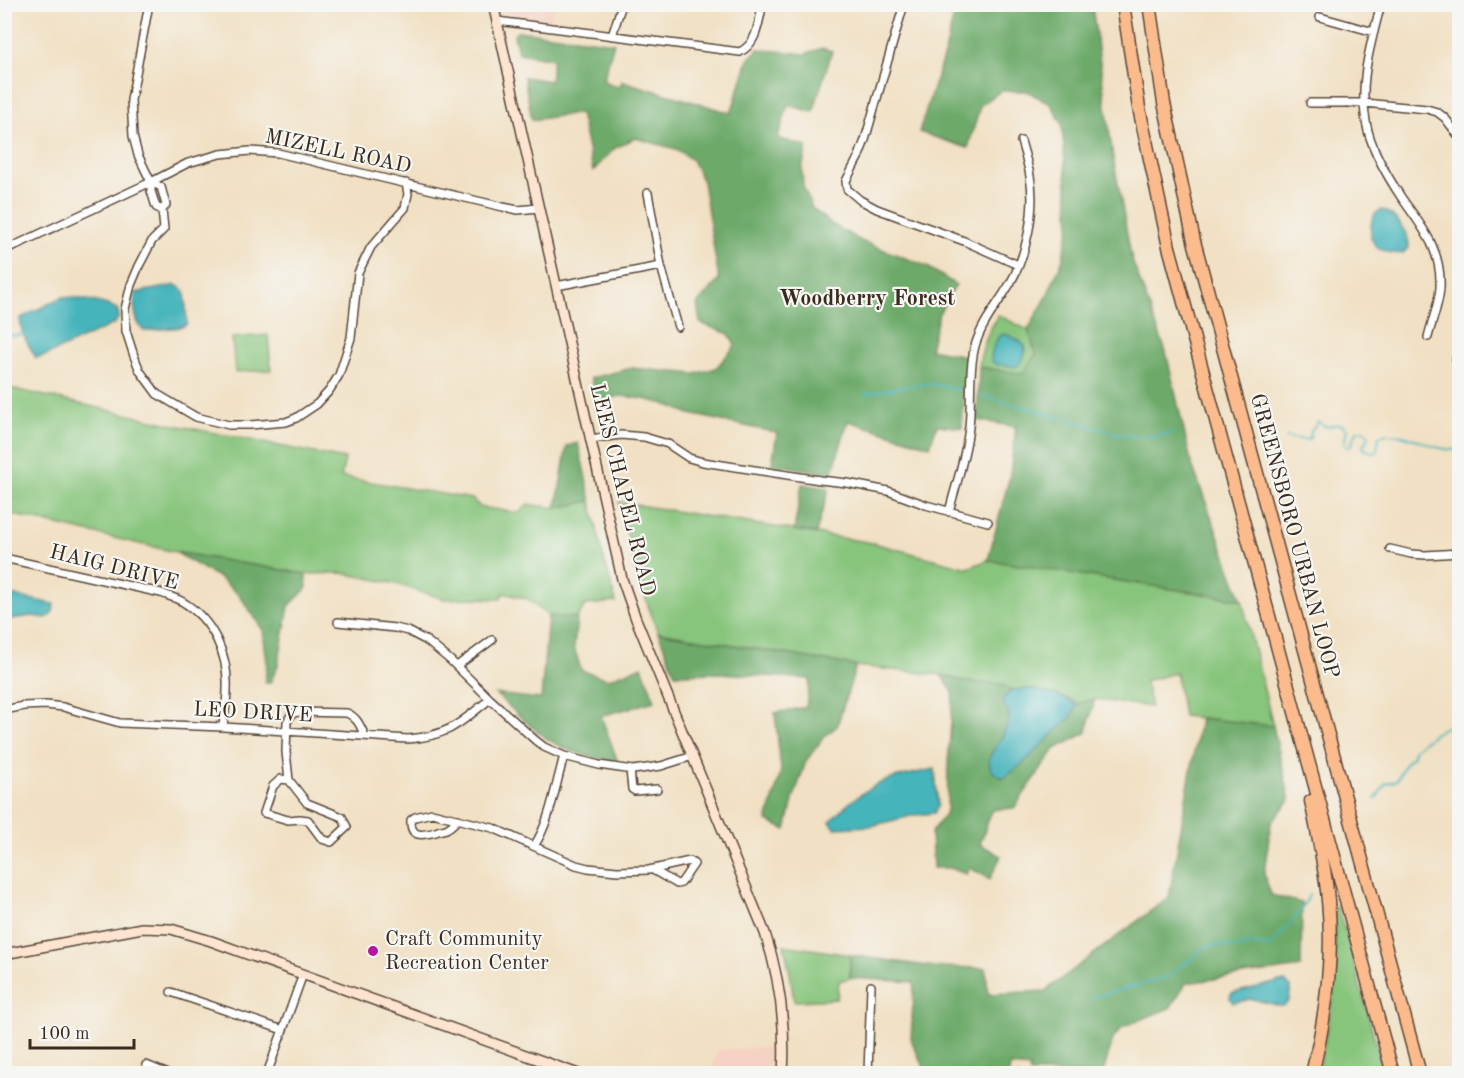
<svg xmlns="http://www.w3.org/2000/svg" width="1464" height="1078" font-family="'Old Standard TT',serif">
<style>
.built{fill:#f5d2c3}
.green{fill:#87c47b;stroke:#61774c;stroke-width:1.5;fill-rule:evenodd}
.forest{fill:#6daa6b;stroke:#546a44;stroke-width:1.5}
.water{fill:#44b4bb;stroke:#406f6c;stroke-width:1.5}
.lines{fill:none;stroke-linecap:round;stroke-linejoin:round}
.stream{stroke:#44b4bb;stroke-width:2}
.street-casing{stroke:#564537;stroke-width:10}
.secondary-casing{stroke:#564537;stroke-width:12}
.highway-casing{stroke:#564537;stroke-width:15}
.street{stroke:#fff;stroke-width:7}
.secondary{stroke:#fde4d1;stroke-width:9}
.highway{stroke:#fbbb8d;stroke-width:12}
.poi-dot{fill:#b5179e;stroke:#f6f6f2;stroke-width:2}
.labels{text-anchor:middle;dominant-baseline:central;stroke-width:4.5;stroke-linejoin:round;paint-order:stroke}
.street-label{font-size:21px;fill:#3b2a1e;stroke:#f6f6f2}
.poi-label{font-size:21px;fill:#3b2a1e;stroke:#f6f6f2;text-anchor:start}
.neighbourhood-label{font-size:22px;font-weight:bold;fill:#3b2a1e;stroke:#f6f6f2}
</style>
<rect width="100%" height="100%" fill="#f6f6f2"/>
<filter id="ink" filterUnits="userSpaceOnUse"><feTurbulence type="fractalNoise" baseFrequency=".0167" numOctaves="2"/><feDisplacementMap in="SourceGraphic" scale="12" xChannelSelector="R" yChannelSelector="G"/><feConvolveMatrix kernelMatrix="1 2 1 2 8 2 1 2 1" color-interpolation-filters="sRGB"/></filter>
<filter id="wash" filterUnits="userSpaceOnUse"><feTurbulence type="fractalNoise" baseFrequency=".008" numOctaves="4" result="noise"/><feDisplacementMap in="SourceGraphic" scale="24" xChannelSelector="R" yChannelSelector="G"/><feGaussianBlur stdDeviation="1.35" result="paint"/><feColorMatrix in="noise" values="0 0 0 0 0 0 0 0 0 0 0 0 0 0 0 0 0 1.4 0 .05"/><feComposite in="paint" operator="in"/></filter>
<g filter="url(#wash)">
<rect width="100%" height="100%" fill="#f1e0c3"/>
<path class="built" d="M 507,5 L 507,4 L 554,5 L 550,21 L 513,16 L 508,12 Z
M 772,1047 L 771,1073 L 711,1073 L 718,1050 Z"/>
<path class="green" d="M 998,315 L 1028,330 L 1036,354 L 1024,374 L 979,367 C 982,346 987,334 998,315 ZM 1004,334 L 1012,337 L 1025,346 L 1026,351 L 1022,361 L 991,356 C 993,348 995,337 1004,334 Z
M 268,335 L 271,370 L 235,372 L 232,338 Z
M 5,387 L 170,424 L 345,459 L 341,477 L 472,499 L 480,507 L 519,513 L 528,504 L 556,508 L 591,501 L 602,552 L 616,602 L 585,605 L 577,618 L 548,616 L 528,599 L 503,593 L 501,599 L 475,598 L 444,599 L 393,583 L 342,573 L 306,574 L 175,552 L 5,513 Z
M 619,502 L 873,543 L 968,568 L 988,560 L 1242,600 L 1273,726 L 1183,716 L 1176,673 L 1145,681 L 1151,707 L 1095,699 L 1077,704 L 1070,700 L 1032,689 L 1012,690 L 1001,684 L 966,682 L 941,675 L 856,666 L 658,632 C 641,590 630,547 619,502 Z
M 1337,907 L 1344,927 L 1384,1073 L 1317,1074 C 1324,1043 1332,1013 1334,982 C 1336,958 1334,933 1333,908 Z
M 784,945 L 850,955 L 850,978 L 839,981 L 837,999 L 794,1001 L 790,973 Z"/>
<path class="forest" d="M 940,5 L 1092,5 L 1113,157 L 1132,260 L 1166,352 L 1191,462 L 1242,600 L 988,560 L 1010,475 L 1016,427 L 977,420 L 979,367 L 1023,374 L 1036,354 L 1028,330 L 1046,298 L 1062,261 L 1070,225 L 1062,124 L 1051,104 L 1027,91 L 1001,91 L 980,106 L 968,148 L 919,132 L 946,48 L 955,11 Z
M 518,31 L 614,43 L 603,81 L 620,87 L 622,81 L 731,113 L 748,60 L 758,49 L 805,54 L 822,48 L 832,51 L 813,112 L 788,105 L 778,138 L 807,147 L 802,169 L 803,186 L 812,208 L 831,224 L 861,241 L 926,266 L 956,285 L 939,313 L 930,349 L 966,356 L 962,428 L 937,425 L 930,446 L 848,421 L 832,474 L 772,464 L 777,433 L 690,414 L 665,404 L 644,399 L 621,396 L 596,401 L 591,378 L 632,368 L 695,374 L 716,368 L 735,346 L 729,334 L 700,323 L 697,304 L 719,280 L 703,182 L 692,160 L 676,149 L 635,138 L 615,148 L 593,171 L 580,113 L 532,120 L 524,77 L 550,81 L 553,59 L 518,53 L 514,35 Z
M 578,443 L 591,501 L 556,508 L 567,446 Z
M 802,484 L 829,488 L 816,533 L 794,530 Z
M 175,552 L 306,574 L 307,588 L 289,606 L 278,665 L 270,683 L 265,682 L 267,663 L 263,630 L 240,596 L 218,577 Z
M 548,616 L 577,618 L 574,647 L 581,670 L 608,679 L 642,666 L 655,701 L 601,716 L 618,762 C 597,758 575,754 556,744 C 537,735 512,708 495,694 L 541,699 Z
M 658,632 L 856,666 L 837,726 L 823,738 L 806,761 L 793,800 L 786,830 L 767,821 L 781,771 L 775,713 L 806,707 L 810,679 L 720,673 L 675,674 Z
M 941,675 L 966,682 L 1001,684 L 1012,690 L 1002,700 C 1004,705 1007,708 1008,713 C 1012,723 995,748 990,757 L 1001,778 L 1005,777 L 1021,765 L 1071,717 L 1077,704 L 1095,699 L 1086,733 L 1055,749 L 1014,808 L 992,810 L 980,844 L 1001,856 L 990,879 L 970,868 L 966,874 L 950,868 L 933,868 L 931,833 L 947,811 L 948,764 L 953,692 Z
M 1200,718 L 1273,726 L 1290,800 L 1271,823 L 1264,874 L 1271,895 L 1302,903 L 1301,967 L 1186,983 L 1170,1008 L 1122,1027 L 1113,1039 L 1103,1073 L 1029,1073 L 1030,1068 L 1010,1066 L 1009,1073 L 927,1073 L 911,1040 L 914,982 L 850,978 L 850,955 L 935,967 L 986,968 L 988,994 L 1045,991 L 1169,897 Z"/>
<path class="water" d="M 1382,210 C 1394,212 1410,235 1409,247 L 1403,253 C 1393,255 1377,251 1372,240 C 1370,236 1371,230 1371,225 C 1372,217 1374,213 1382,210 Z
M 176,285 L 185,291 L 187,324 L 182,327 L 144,331 C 135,324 133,304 135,293 Z
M 62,297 C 74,297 110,303 118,310 L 119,317 L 114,324 L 47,355 L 36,358 C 30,346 18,332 21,318 Z
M 1004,334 C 1015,338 1029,342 1024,356 C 1022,362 1020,364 1015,367 L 995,364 L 991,360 C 991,351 995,337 1004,334 Z
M 5,594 L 54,604 L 53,612 L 50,616 L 46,618 L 32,616 L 5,620 Z
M 1032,689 L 1056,695 L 1077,704 L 1071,717 L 1021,765 L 1005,777 C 995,777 987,768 990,757 C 991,752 997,746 1000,741 C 1004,735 1007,725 1009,718 C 1010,711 1004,706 1002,700 L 1012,690 Z
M 935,769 L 938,806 L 934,813 L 915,815 L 871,826 L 835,828 L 830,822 C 843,806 869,786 888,780 C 903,775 920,772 935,769 Z
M 1278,982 L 1285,982 L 1291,987 L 1289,1000 L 1285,1005 L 1281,1006 L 1252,999 L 1233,1003 L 1230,998 L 1231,994 L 1233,993 Z"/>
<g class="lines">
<path class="stream" d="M 4,332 L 13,336 L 27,334
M 865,394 L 912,385 L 933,384 L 961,390
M 980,395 L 1122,435 C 1140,438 1155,437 1173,433
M 1286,437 L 1306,440 L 1310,438 L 1311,431 L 1318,422 L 1326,427 L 1338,424 L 1344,426 L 1347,430 L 1344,443 L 1347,447 L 1351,446 L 1353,439 L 1357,431 C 1363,429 1365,430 1369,435 L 1367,441 L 1363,445 L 1364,449 L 1374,453 L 1377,451 L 1379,436 C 1397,429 1422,443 1440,448 C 1447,450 1453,450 1460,450
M 1375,800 L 1386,783 L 1396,781 C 1403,770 1402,764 1413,756 L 1414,749 L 1435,733 L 1460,719
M 1091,998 L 1168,977 L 1183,964 L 1192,960 L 1199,951 L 1207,946 L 1228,945 L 1233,948 L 1252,944 L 1268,946 L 1274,943 L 1278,936 L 1288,927 L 1304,906 L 1309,895
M 538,1074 L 540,1073"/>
</g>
</g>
<g filter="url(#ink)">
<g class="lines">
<defs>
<path id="street" d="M 149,4 L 131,100 L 133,136 L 138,155 L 151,182 L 151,191 L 156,207 L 162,210 L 166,205 L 161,187 L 151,182
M 904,4 L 865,140 L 859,156 L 846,181 L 847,189 L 860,200 L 877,209 L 964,241 L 1018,265
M 1381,4 C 1370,47 1357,87 1368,131 C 1374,153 1389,179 1401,197 C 1422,227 1442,249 1440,288 C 1439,304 1432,321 1428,337
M 1320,17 L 1374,32
M 497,21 L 740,52 C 758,43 758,22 763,4
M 612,36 L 622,4
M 1310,103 L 1364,103 L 1427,109 L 1437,112 L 1445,118 L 1460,138
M 648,193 L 661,266 L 678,327
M 162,210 L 164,229 L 152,241 L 139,266 L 131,285 L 125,309 L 126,331 L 134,356 L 140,371 L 157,394 L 196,417 L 229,425 L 250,425 L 286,422 L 296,418 L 317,404 L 329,391 L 339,375 L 351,338 L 358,273 L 371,247 L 405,208 L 408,194 L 406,183
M 4,249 L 16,245 L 151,182 L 188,163 L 220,154 L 250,151 L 278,153 L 503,207 L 518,210 L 538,208
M 556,286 L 661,266
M 1456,359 L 1460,359
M 590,439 L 621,435 L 644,437 L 668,444 L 689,458 L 703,462 L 820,480 L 847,483 L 888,491 L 926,505 L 988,522
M 949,512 C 956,484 966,456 969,427 C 972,401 968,372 975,346 C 982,322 999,303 1011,282 C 1027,253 1036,209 1030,176 C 1028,164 1024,152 1021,141
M 1390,549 L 1411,554 L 1425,555 L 1460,553
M 4,558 L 161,593 C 168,596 176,598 183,602 C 213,620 229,656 227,690 C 227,702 224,715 223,727
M 338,622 L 395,628 L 408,631 L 427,641 L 450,660 L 490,699 L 535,740 L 544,747 L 564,756 L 599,765 L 633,770 L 661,766 L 693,756
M 457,666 L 492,640
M 4,710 L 24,706 L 46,705 L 63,707 L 120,723 L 223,727 L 408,739 C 449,736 460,723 490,699
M 630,770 L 632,789 L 635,791 L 657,789
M 289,780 L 281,779 L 273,786 L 264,813 L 288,820 L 300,819 L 308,820 L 322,839 L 331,842 L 347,827 L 342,817 L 307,803 L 289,780 L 286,752 L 287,722 L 291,715 L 296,712 L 347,713 C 358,718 360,726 365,736
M 458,819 C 455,822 451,827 446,829 C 446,829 437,831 436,832 C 424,835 410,839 411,820 L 415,817 L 432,813 L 493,828 L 551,854 L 576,865 L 588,868 L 617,871 L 649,870 L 690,861 L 694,864 L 681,883 L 677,884 L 653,870
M 534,846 C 550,823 556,783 564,756
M 171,992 L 283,1030
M 146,1065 L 168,1074
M 267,1074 L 303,974
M 868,1074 L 871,986
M 1018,1074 L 1018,1071"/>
<path id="secondary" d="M 493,4 L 622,579 L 636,619 L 765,933 C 780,979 786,1026 783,1074
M 4,954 L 142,928 L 171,929 L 211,941 L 578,1074"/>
<path id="highway" d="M 1123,4 L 1139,108 L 1169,247 L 1393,1074
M 1149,4 L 1164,103 L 1194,241 L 1420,1074
M 1311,801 C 1318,834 1325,867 1328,900 C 1334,959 1326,1017 1312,1074"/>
</defs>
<use href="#street" class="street-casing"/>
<use href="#secondary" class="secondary-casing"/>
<use href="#highway" class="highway-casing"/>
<use href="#street" class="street"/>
<use href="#secondary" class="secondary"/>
<use href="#highway" class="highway"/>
</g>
</g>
<circle class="poi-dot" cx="373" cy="951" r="6"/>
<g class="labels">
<g class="street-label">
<text transform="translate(338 152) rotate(12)">MIZELL ROAD</text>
<text transform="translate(622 490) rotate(76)">LEES CHAPEL ROAD</text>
<text transform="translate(1294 536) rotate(75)">GREENSBORO URBAN LOOP</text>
<text transform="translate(114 568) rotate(14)">HAIG DRIVE</text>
<text transform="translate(253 713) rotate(3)">LEO DRIVE</text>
</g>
<g class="poi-label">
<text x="385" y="939">Craft Community<tspan x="385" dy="24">Recreation Center</tspan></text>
</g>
<g class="neighbourhood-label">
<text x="867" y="299">Woodberry Forest</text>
</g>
</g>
<rect width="1464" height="1078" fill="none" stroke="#f6f6f2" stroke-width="24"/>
<path d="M30 1039v9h104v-9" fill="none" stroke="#3b2a1e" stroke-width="3"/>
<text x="39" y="1039" font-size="18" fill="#3b2a1e" stroke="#f6f6f2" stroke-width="4.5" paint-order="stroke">100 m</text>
</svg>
